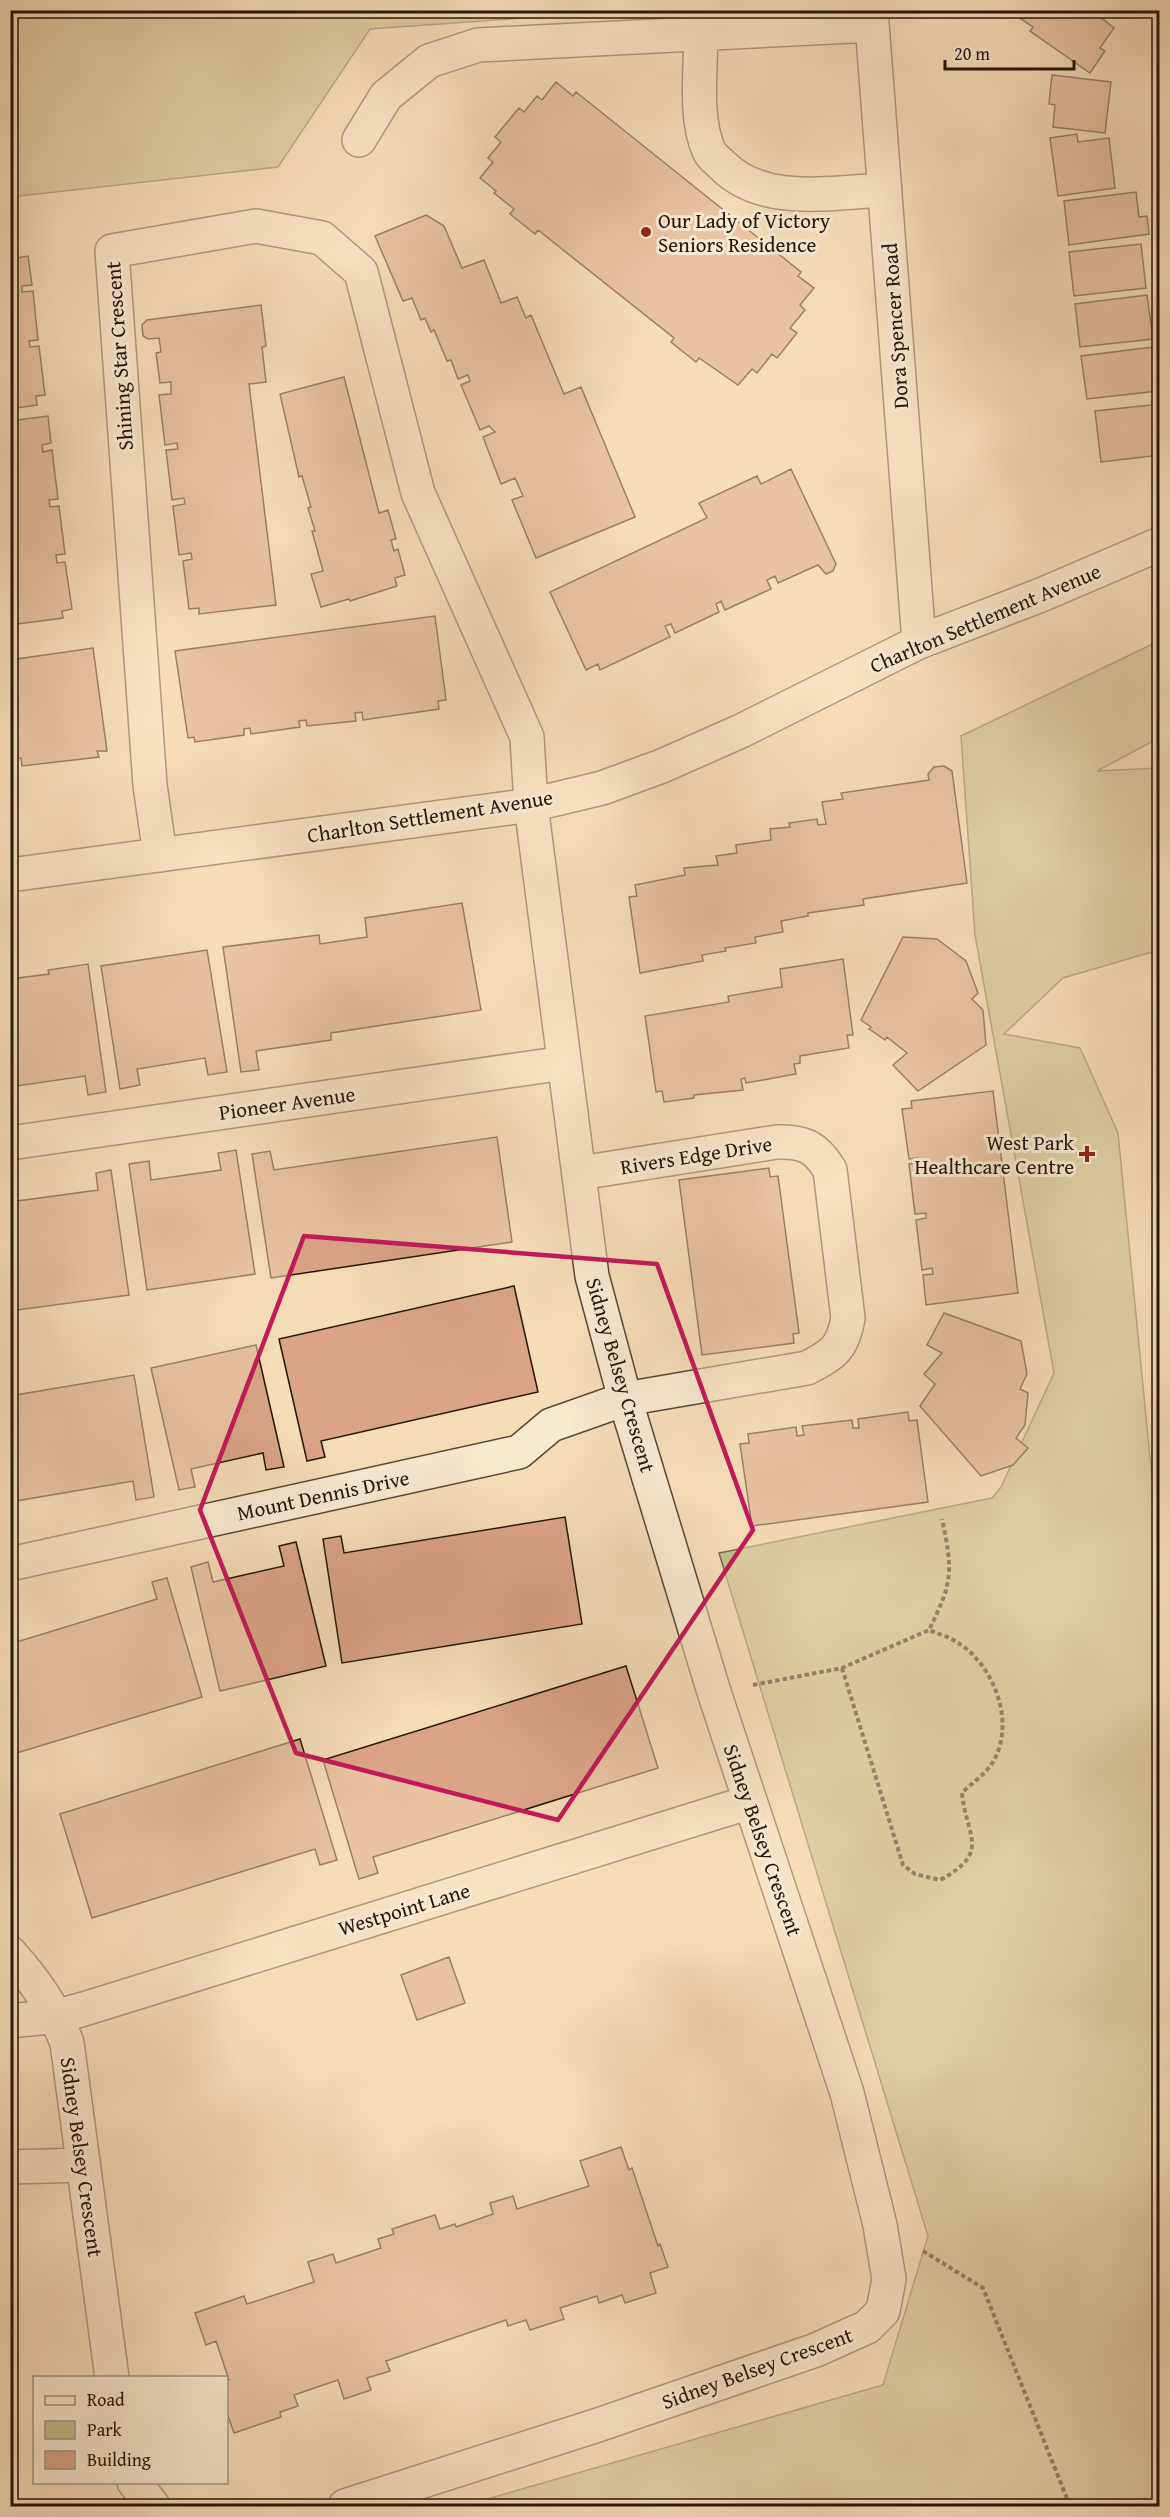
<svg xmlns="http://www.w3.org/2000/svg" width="1170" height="2517" font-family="'Gentium Book Plus',serif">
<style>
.green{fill:#c3bf8a;stroke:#746a4a;stroke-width:1.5}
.building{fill:#dba487;stroke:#241509;stroke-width:1.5}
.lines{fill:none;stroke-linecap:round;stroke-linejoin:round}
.minor-casing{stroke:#584735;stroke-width:36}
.path{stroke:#241509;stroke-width:4;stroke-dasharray:4.5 3;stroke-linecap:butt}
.minor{stroke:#f8e9d1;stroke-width:33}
.marked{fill:none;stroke:#c2185b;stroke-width:4.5;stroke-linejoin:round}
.poi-dot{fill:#8f2418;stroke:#f8e9d1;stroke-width:2}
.labels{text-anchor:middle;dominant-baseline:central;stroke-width:6;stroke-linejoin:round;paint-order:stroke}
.poi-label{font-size:21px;fill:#241509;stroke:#f8e9d1;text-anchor:start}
.street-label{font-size:21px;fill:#241509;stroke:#f8e9d1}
</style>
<rect width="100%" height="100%" fill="#f5ddb8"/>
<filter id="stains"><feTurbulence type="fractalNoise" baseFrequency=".00333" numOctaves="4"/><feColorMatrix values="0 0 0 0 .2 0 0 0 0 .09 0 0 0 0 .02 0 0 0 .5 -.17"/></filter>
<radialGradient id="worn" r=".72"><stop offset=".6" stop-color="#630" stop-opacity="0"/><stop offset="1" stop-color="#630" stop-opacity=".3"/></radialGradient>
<path class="green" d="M 10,11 L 11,10 L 621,11 L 370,29 L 278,167 L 11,197 Z
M 1159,641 L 1159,738 L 1097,771 L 1159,768 L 1159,950 L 1063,978 L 1004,1034 L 1080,1048 L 1118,1133 L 1160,1558 L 1159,2506 L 463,2506 L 883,2385 L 928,2236 L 719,1553 L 992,1498 L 1001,1487 L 1054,1373 L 975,935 L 961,736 Z"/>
<path class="building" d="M 1023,10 L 1091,10 L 1114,28 L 1100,48 L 1105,51 L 1090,73 L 1030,31 L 1033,27 L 1018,17 Z
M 1052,75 L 1111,82 L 1105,133 L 1053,127 L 1055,105 L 1049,104 Z
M 556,82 L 573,96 L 576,92 L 801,272 L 798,276 L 814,288 L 800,305 L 805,310 L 790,328 L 797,333 L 777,358 L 772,354 L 757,373 L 752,369 L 738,385 L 699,358 L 696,362 L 671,342 L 674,338 L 538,230 L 535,234 L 510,214 L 514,209 L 494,193 L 496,191 L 480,178 L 493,162 L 488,158 L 501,142 L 495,137 L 519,108 L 524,112 L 537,96 L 542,100 Z
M 1077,134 L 1078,142 L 1109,138 L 1115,188 L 1058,196 L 1050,138 Z
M 1136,192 L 1139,217 L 1147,216 L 1149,234 L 1069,245 L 1064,201 Z
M 426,215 L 444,226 L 462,268 L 484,260 L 501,303 L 517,297 L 526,318 L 531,315 L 564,394 L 581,387 L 635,517 L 536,558 L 512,500 L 523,496 L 515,478 L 501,484 L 483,437 L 495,432 L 489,426 L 480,430 L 461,385 L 470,381 L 468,375 L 458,379 L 451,360 L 447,361 L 434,330 L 431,332 L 425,318 L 421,320 L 412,298 L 403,301 L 375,236 Z
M 1141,244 L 1146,288 L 1074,296 L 1069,252 Z
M 28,256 L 32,285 L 22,286 L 22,292 L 33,291 L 38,340 L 29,341 L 30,347 L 39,346 L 45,395 L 36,396 L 37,405 L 10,409 L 10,259 Z
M 1147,295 L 1153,339 L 1080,347 L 1075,304 Z
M 261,305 L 266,346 L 262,347 L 266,382 L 249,384 L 276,605 L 199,614 L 199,608 L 189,609 L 183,561 L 192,559 L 191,553 L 179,555 L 173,506 L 185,504 L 184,498 L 172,500 L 166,450 L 178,449 L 177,443 L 165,445 L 159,395 L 171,394 L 171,382 L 160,383 L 156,353 L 161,352 L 159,338 L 148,339 L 143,336 L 142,325 L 147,320 Z
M 1153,347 L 1158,391 L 1087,399 L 1081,356 Z
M 344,377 L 379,513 L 388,510 L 396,539 L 391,540 L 394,551 L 398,549 L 405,575 L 395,578 L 397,586 L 350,601 L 349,599 L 321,607 L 311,574 L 323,571 L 312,531 L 315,531 L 308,508 L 311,507 L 302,476 L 299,477 L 280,394 Z
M 1160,404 L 1160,455 L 1101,462 L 1095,411 Z
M 48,416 L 51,443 L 42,445 L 43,452 L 52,450 L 58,499 L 49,500 L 50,507 L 59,506 L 65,554 L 56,555 L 57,563 L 65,562 L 72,609 L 62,611 L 63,618 L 10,625 L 10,421 Z
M 791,469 L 836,564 L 833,571 L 826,574 L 818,565 L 778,583 L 775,576 L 767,580 L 771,589 L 725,610 L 721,601 L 716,604 L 719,612 L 675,633 L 671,624 L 665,626 L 670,637 L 600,670 L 598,664 L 586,670 L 550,592 L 707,518 L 699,503 L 757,476 L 761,484 Z
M 435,616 L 446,700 L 438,701 L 439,709 L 363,720 L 362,712 L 355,713 L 356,721 L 307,726 L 306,720 L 299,721 L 300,727 L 251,734 L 250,728 L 244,729 L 244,735 L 195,742 L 194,737 L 188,738 L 175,651 Z
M 93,648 L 107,751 L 97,751 L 99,757 L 22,766 L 21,758 L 15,759 L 16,769 L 10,770 L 10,660 Z
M 944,766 L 952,771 L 967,883 L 863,899 L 864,905 L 808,913 L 808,916 L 781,921 L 783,932 L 755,937 L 756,943 L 725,948 L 726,951 L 702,955 L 703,961 L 640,973 L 629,897 L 637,896 L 635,885 L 685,875 L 684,868 L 718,865 L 716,856 L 737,853 L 736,845 L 771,840 L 770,829 L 790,827 L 789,823 L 817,819 L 818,825 L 826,824 L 822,802 L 843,799 L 841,793 L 929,780 L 928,774 L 934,767 Z
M 462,903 L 481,1010 L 331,1033 L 331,1040 L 256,1051 L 259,1070 L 241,1072 L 223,947 L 319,935 L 320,944 L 367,937 L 365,918 Z
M 903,937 L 937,939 L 966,961 L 978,993 L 972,999 L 983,1010 L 986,1045 L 918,1091 L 893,1065 L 907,1053 L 887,1037 L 885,1040 L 869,1029 L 871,1027 L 861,1020 Z
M 207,950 L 227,1072 L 208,1075 L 205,1058 L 137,1069 L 140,1085 L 120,1089 L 101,966 Z
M 843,959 L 853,1035 L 847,1035 L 849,1048 L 800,1056 L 800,1063 L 794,1064 L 796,1074 L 746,1083 L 745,1078 L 741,1079 L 743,1090 L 694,1095 L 694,1098 L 664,1102 L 662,1091 L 656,1092 L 645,1016 L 729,1002 L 728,996 L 782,987 L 780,969 Z
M 88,964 L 106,1092 L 88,1095 L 85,1076 L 10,1087 L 10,979 L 49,974 L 48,970 Z
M 993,1091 L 1018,1293 L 926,1305 L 923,1275 L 933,1274 L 932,1268 L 922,1270 L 916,1220 L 926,1218 L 926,1213 L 915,1214 L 909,1164 L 919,1163 L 918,1158 L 909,1159 L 902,1109 L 912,1108 L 911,1101 Z
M 497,1137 L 512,1242 L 271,1278 L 252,1154 L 270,1151 L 274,1170 Z
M 236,1150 L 255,1274 L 147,1290 L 129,1164 L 149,1161 L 151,1180 L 221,1170 L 218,1153 Z
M 769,1168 L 770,1177 L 778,1176 L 799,1333 L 793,1334 L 794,1343 L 702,1355 L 679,1180 Z
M 111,1170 L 129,1295 L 10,1311 L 10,1202 L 98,1190 L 96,1173 Z
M 514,1286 L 538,1392 L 321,1441 L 325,1457 L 307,1461 L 279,1339 Z
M 944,1313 L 1021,1341 L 1027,1374 L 1020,1389 L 1028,1393 L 1025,1425 L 1016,1438 L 1028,1448 L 1013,1465 L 981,1476 L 920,1406 L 935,1384 L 924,1374 L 942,1353 L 927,1345 Z
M 256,1345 L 284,1467 L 266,1470 L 263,1453 L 191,1469 L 195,1487 L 179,1490 L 151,1368 Z
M 134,1375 L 154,1497 L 136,1500 L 133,1481 L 10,1502 L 10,1396 Z
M 908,1412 L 909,1421 L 917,1420 L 928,1502 L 752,1526 L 740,1444 L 749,1443 L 748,1434 L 796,1427 L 797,1436 L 804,1435 L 802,1426 L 852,1420 L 853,1428 L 859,1428 L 858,1419 Z
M 565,1517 L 582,1624 L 342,1663 L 323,1539 L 341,1536 L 344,1553 Z
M 296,1542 L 326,1666 L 220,1691 L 191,1567 L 208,1562 L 213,1582 L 284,1566 L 279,1546 Z
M 167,1578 L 202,1697 L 10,1755 L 10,1644 L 157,1599 L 152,1582 Z
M 626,1666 L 658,1768 L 373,1857 L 378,1873 L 359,1879 L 323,1760 Z
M 300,1739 L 337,1860 L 320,1865 L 315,1849 L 92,1918 L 60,1814 Z
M 449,1957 L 465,2003 L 417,2020 L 401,1975 Z
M 621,2147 L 629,2170 L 632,2168 L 658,2246 L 660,2244 L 668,2267 L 650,2273 L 656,2293 L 625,2303 L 622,2295 L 599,2303 L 597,2296 L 560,2308 L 564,2319 L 530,2330 L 526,2320 L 508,2326 L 506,2320 L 386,2361 L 390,2371 L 367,2378 L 371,2390 L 344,2399 L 338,2380 L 294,2395 L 298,2406 L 280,2412 L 281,2417 L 234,2433 L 226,2410 L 226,2381 L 229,2380 L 216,2341 L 206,2345 L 195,2313 L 244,2296 L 247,2304 L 314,2282 L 308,2262 L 333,2254 L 336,2263 L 381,2248 L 378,2239 L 394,2234 L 392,2229 L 435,2215 L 440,2229 L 455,2224 L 456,2227 L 493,2214 L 490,2203 L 513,2196 L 517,2209 L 589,2186 L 580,2161 Z"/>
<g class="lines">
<defs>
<path id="minor" d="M 871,10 L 919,642
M 701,32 C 701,69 694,117 709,151 C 711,156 718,161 722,165 C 764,207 830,192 885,190
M 359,140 L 386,96 L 429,61 L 478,45 L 872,25
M 160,855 L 150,785 L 112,251 L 256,226 L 322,238 L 361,272 L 418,493 L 527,737 L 531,805 L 592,1276 L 625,1399 L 714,1692 L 847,2093 L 880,2225 L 889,2279 L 883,2311 L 867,2327 L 816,2350 L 598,2425 L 345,2506
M 10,875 L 531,805 L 602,788 L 662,766 L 741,731 L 919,642 L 1041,595 L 1160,544
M 10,1143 L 564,1063
M 10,1564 L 519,1452 L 551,1425 L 625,1399 L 807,1368 C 833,1355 843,1348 848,1318 L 830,1170 C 816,1147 804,1141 777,1142 L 580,1173
M 10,1953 C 36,1982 54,2008 67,2043 L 112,2378
M 10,2021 L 58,2016 L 84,2009 L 750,1802
M 10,2167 L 83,2165
M 134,2482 L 153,2506"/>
</defs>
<use href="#minor" class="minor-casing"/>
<path class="path" d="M 842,1668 L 903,1865 L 915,1874 L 940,1880 C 992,1852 966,1837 962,1793 C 971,1784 984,1775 991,1765 C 1018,1725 994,1663 955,1641 C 947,1636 938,1634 929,1630
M 753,1685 L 842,1668 L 929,1630 C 953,1582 953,1571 942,1519
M 923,2251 L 983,2288 L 1070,2506"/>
<use href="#minor" class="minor"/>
</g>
<path d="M0 0H1170V2517H0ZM 304,1236 L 657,1264 L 753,1530 L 558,1820 L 296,1753 L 200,1510 Z" fill="#f5ddb8" fill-opacity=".55" fill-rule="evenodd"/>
<path class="marked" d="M 304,1236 L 657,1264 L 753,1530 L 558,1820 L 296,1753 L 200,1510 Z"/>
<g class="poi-dot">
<circle cx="646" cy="232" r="6"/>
<path d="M1084 1145h6v6h6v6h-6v6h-6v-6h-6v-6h6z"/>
</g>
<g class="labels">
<g class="poi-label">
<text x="658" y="220">Our Lady of Victory<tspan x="658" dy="24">Seniors Residence</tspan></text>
<text x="1074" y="1142" text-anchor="end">West Park<tspan x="1074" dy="24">Healthcare Centre</tspan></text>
</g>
<g class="street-label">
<text transform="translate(895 326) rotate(-94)">Dora Spencer Road</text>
<text transform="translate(119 356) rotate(-94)">Shining Star Crescent</text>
<text transform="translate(985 618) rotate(-23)">Charlton Settlement Avenue</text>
<text transform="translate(430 816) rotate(-9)">Charlton Settlement Avenue</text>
<text transform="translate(287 1103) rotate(-8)">Pioneer Avenue</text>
<text transform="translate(696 1155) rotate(-9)">Rivers Edge Drive</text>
<text transform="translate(621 1375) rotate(74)">Sidney Belsey Crescent</text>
<text transform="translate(323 1495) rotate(-12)">Mount Dennis Drive</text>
<text transform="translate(763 1840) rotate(71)">Sidney Belsey Crescent</text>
<text transform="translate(404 1909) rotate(-17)">Westpoint Lane</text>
<text transform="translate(82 2157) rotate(82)">Sidney Belsey Crescent</text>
<text transform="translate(757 2368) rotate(-20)">Sidney Belsey Crescent</text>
</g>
</g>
<rect width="1170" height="2517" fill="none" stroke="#f5ddb8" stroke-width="36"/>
<rect x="12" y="12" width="1146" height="2493" fill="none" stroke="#241509" stroke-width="3"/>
<rect x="18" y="18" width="1134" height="2481" fill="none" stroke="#241509" stroke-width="1.5"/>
<rect x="33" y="2376" width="195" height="108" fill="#f8e9d1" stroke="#a39481" stroke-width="1.5"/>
<rect x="45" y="2396" width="30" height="9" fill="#f8e9d1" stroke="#a39481" stroke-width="1.5"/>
<text x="87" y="2406" font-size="18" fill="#241509">Road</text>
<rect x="45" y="2421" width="30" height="18" fill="#c3bf8a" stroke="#a39481" stroke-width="1.5"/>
<text x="87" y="2436" font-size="18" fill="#241509">Park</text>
<rect x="45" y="2451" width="30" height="18" fill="#dba487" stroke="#a39481" stroke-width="1.5"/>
<text x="87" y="2466" font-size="18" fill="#241509">Building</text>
<path d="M945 60v9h129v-9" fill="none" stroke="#241509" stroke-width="3"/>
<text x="954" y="60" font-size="18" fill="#241509" stroke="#f8e9d1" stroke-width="4.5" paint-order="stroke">20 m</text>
<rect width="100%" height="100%" filter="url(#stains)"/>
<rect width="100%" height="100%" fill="url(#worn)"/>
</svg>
